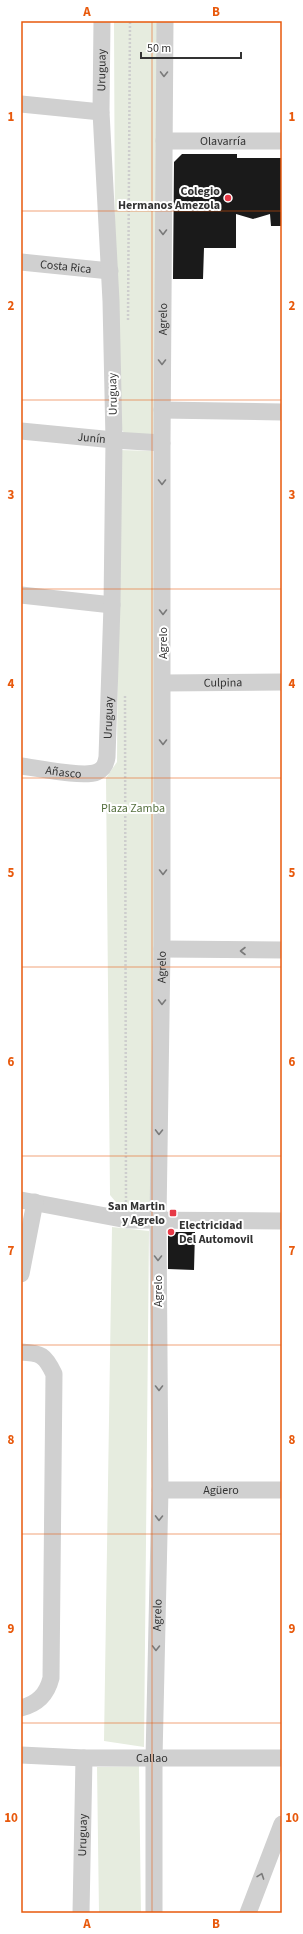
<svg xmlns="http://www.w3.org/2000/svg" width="303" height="1934" font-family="'Source Sans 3',sans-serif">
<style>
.green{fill:#e6ecdf}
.building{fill:#1a1a1a}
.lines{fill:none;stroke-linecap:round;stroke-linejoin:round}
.path{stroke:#cdcdcd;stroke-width:2.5;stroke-dasharray:2 2;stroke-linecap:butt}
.minor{stroke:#d0d0d0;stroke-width:17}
.oneway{stroke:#7a7a7a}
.grid{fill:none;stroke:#e8590c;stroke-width:1;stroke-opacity:0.55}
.poi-dot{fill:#e63946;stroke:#fff;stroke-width:1.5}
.labels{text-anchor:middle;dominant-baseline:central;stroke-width:4;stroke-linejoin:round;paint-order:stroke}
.street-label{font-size:12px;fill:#333;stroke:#fff}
.poi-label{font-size:12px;font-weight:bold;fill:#333;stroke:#fff;text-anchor:end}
.park-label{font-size:12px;fill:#56703f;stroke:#fff}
.neatline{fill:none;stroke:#e8590c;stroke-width:1.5}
.grid-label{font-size:13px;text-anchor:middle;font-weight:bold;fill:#e8590c}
</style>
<rect width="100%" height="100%" fill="#fff"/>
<path class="green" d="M 114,21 L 158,21 L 157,438 L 127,437 L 122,430 L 115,259 Z
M 119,450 L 153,451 L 158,782 L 156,1204 L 148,1215 L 126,1214 L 110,1195 L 106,778 L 117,762 Z
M 112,1227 L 149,1231 L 144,1747 L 104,1741 Z
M 139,1766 L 141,1913 L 99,1913 L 97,1767 Z"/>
<path class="building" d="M 182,154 L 237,154 L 237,158 L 282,158 L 282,226 L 271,226 L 270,214 L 253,219 L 236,214 L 236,248 L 204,248 L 203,279 L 173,279 L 174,162 Z
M 171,1232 L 195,1232 L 194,1270 L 168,1269 L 168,1235 Z"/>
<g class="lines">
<path class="path" d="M 128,320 L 130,21
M 125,696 L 126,1205"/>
<g class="minor">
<path d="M 21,104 L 101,112"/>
<path id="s1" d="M 164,141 L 282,141"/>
<path id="s2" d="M 21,262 L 110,271"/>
<path d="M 162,410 L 282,412"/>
<path id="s3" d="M 21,431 L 114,440 L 162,443"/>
<path d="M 21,595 L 112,605"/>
<path id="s4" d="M 163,683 L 282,682"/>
<path id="s5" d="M 21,766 C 37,768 84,778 97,772 C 104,769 106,764 107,757 L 112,605 L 114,440 L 111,301 L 101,112 L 102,21"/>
<path d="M 162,949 L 282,950"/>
<path d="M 21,1200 L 127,1220 L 282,1221"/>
<path d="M 21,1274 L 35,1202"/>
<path d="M 21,1352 C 41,1353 45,1355 54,1374 L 51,1678 C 47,1694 38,1704 21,1708"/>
<path id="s6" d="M 160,1490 L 282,1490"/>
<path id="s7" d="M 21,1755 L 84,1758 L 282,1758"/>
<path id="s8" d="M 81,1913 L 84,1758"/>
<path id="s9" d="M 154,1913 L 154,1758 L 160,1490 L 158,1219 L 162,949 L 162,443 L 165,21"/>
<path d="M 248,1913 L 282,1824"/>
</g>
</g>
<defs><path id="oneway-chevron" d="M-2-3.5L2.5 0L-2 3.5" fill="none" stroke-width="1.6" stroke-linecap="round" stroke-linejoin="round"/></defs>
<g class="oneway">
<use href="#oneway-chevron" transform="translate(164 74) rotate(91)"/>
<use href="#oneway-chevron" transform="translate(163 232) rotate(90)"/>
<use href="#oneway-chevron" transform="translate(162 362) rotate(90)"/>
<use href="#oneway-chevron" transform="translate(162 482) rotate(90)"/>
<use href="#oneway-chevron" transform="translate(163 612) rotate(90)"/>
<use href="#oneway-chevron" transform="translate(163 742) rotate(90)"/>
<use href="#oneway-chevron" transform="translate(163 872) rotate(90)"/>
<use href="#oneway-chevron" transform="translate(243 951) rotate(180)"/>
<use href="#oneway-chevron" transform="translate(162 1002) rotate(91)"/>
<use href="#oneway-chevron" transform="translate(159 1132) rotate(91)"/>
<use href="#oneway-chevron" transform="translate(158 1258) rotate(90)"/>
<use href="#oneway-chevron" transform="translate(159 1388) rotate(90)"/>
<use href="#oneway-chevron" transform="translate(159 1518) rotate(91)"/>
<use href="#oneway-chevron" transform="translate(156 1648) rotate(91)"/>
<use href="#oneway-chevron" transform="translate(261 1876) rotate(-70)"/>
</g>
<path class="grid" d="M 152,21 L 152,1913M 21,211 L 282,211M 21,400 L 282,400M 21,589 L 282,589M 21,778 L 282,778M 21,967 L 282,967M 21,1156 L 282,1156M 21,1345 L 282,1345M 21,1534 L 282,1534M 21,1723 L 282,1723"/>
<g class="poi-dot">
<circle cx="228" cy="198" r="4"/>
<rect x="169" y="1209" width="8" height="8" rx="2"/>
<circle cx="171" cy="1232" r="4"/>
</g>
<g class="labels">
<g class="street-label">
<text stroke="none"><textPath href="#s5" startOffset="783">Uruguay</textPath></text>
<text stroke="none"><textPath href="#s1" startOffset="59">Olavarría</textPath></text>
<text stroke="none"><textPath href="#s2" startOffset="45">Costa Rica</textPath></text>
<text stroke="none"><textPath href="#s9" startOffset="1594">Agrelo</textPath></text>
<text transform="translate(113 394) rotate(-91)">Uruguay</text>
<text stroke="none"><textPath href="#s3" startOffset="71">Junín</textPath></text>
<text transform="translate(163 643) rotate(-90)">Agrelo</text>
<text stroke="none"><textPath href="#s4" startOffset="60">Culpina</textPath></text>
<text stroke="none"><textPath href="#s5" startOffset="135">Uruguay</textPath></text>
<text stroke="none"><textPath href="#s5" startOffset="43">Añasco</textPath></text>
<text stroke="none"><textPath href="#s9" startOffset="946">Agrelo</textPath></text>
<text transform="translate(158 1291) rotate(-90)">Agrelo</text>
<text stroke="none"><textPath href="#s6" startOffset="61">Agüero</textPath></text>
<text stroke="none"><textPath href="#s9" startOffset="298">Agrelo</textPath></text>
<text stroke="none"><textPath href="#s7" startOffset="131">Callao</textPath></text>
<text stroke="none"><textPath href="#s8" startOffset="78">Uruguay</textPath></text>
</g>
<g class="poi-label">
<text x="220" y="191">Colegio<tspan x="220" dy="14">Hermanos Amezola</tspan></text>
<text x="165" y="1206">San Martin<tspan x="165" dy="14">y Agrelo</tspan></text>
<text x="179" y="1225" text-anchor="start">Electricidad<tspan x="179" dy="14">Del Automovil</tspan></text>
</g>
<g class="park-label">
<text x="133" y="808">Plaza Zamba</text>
</g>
</g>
<rect width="303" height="1934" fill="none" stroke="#ffffff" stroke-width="44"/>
<path d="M141 52v6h100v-6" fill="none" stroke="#333333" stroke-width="2"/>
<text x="147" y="52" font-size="12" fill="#333333" stroke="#ffffff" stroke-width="3" paint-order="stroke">50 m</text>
<rect x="22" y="22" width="259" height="1890" class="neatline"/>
<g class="grid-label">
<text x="87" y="16">A</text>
<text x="216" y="16">B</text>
<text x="11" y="121">1</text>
<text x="292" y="121">1</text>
<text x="11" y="310">2</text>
<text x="292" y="310">2</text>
<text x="11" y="499">3</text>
<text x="292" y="499">3</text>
<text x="11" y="688">4</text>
<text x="292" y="688">4</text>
<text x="11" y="877">5</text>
<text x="292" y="877">5</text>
<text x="11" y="1066">6</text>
<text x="292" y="1066">6</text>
<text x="11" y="1255">7</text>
<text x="292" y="1255">7</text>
<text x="11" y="1444">8</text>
<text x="292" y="1444">8</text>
<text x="11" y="1633">9</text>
<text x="292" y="1633">9</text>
<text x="11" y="1822">10</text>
<text x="292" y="1822">10</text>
<text x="87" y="1928">A</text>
<text x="216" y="1928">B</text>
</g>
</svg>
